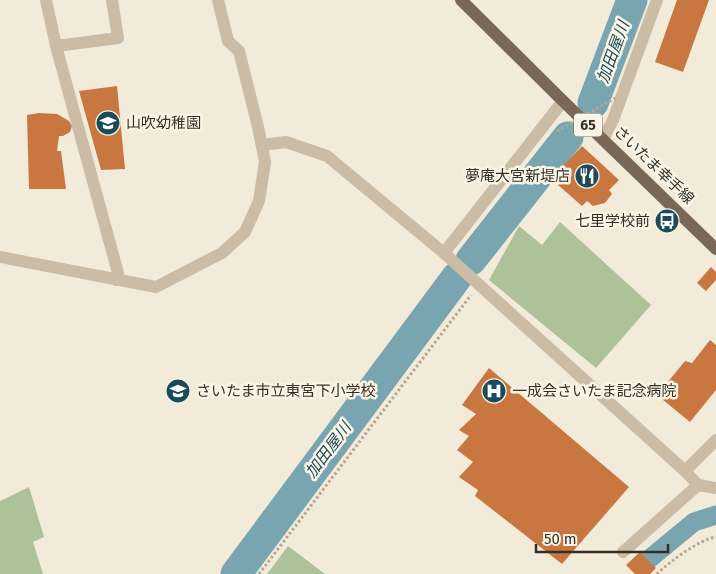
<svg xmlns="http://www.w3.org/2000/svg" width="716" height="574" font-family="'Fira Sans','Noto Sans JP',sans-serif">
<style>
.green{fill:#aec299}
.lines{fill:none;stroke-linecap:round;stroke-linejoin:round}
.canal{stroke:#78a5b0;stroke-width:19}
.river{stroke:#78a5b0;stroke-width:31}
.building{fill:#c97741}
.path{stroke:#b6a690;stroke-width:3;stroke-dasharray:2.5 2.5;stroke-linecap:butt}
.minor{stroke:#cbbca6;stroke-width:12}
.major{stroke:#796857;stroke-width:12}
.path-bridge{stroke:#b6a690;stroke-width:3;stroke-dasharray:2.5 2.5;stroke-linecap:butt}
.labels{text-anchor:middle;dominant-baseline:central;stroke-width:5;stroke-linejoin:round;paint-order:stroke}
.shield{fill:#faf4e6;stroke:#716960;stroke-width:1}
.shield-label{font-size:14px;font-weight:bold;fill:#362e27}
.poi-label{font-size:15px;fill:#362e27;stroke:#faf4e6;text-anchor:start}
.street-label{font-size:15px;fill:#362e27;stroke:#faf4e6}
.water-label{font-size:16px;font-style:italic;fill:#1b4b59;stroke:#faf4e6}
</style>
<rect width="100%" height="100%" fill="#f2ebda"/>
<path class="green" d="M 560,222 L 651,305 L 596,368 L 489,280 L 519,226 L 542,245 Z
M 29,487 L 44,537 L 33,542 L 43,574 L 0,574 L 0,501 Z
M 288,546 L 325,574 L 267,574 Z"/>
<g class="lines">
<path class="canal" d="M 648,560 L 694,522 L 716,515"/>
<path class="river" d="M 593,103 L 632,0
M 471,260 L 568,137
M 236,574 L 457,277"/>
</g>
<path class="building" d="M 677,0 L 709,0 L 683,72 L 655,62 Z
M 117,86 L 125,169 L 101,170 L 79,91 Z
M 39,113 L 57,114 L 69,121 L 72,126 L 70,132 L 63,136 L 59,136 L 57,151 L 61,151 L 66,189 L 29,189 L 27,115 Z
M 582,146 L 619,180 L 609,190 L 612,194 L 605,203 L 593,206 L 587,201 L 582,206 L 558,185 L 559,182 L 553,177 Z
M 711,267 L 716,272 L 716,280 L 706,291 L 697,283 Z
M 710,340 L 716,345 L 716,390 L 690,422 L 657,395 L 685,361 L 692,363 Z
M 489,368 L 629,487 L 562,564 L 475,496 L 478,490 L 459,477 L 473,462 L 457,450 L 469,436 L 459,430 L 476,414 L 462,405 Z
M 640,552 L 656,568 L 650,574 L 635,574 L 626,565 Z"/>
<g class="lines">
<path class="path" d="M 259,574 L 471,295
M 657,574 C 669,562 700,539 716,537"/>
<path class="minor" d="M 46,0 L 56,46 L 118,273 L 116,280
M 56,46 L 118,38 L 112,0
M 603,139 L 613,120 L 657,0
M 262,145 L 286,142 L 327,156 L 444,253 L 685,471 L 698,485 L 716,488
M 444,253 L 563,101
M 0,257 L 156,287 L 222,253 L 245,232 L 259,201 L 265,162 L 258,127 L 239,51 L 228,41 L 218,0
M 685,471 L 716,440
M 623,552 L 698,485"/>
<path class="major" d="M 461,0 L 563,101 L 716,249"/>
<path class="path-bridge" d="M 557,131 L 615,98"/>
</g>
<defs>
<symbol id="school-disc" viewBox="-11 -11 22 22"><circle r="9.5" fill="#1b4b59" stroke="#faf4e6"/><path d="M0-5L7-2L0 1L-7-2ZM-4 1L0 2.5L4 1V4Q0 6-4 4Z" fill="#fff"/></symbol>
<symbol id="restaurant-disc" viewBox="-11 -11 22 22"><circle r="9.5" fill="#1b4b59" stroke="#faf4e6"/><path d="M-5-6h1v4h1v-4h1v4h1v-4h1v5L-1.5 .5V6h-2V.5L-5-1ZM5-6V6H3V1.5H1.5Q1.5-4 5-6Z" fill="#fff"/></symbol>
<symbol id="bus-disc" viewBox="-11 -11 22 22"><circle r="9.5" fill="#1b4b59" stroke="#faf4e6"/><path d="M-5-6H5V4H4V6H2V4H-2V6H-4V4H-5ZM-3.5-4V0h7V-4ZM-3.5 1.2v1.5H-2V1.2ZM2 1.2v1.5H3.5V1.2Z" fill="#fff"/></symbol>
<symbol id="hospital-disc" viewBox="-11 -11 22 22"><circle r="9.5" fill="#1b4b59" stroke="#faf4e6"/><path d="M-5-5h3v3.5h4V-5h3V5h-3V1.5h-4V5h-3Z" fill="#fff"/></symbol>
</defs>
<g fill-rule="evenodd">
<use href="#school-disc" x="94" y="109" width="28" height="28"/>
<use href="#restaurant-disc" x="573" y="162" width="28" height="28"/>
<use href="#bus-disc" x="653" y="207" width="28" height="28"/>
<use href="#school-disc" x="164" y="377" width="28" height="28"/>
<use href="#hospital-disc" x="480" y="377" width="28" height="28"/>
</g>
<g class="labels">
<rect class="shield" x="574" y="113.5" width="28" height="23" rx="4"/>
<g class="shield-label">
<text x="588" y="125">65</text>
</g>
<g class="poi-label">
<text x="126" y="123">山吹幼稚園</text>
<text x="570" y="176" text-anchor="end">夢庵大宮新堤店</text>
<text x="650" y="221" text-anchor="end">七里学校前</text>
<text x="196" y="391">さいたま市立東宮下小学校</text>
<text x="512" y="391">一成会さいたま記念病院</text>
</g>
<g class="street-label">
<text transform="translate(654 165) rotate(44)">さいたま幸手線</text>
</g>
<g class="water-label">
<text transform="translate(613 52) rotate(-70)">加田屋川</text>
<text transform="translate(328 450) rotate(-53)">加田屋川</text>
</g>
</g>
<path d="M536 544v8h132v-8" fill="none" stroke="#362e27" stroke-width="2.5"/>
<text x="544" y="544" font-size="15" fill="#362e27" stroke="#faf4e6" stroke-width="4" paint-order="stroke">50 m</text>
</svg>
